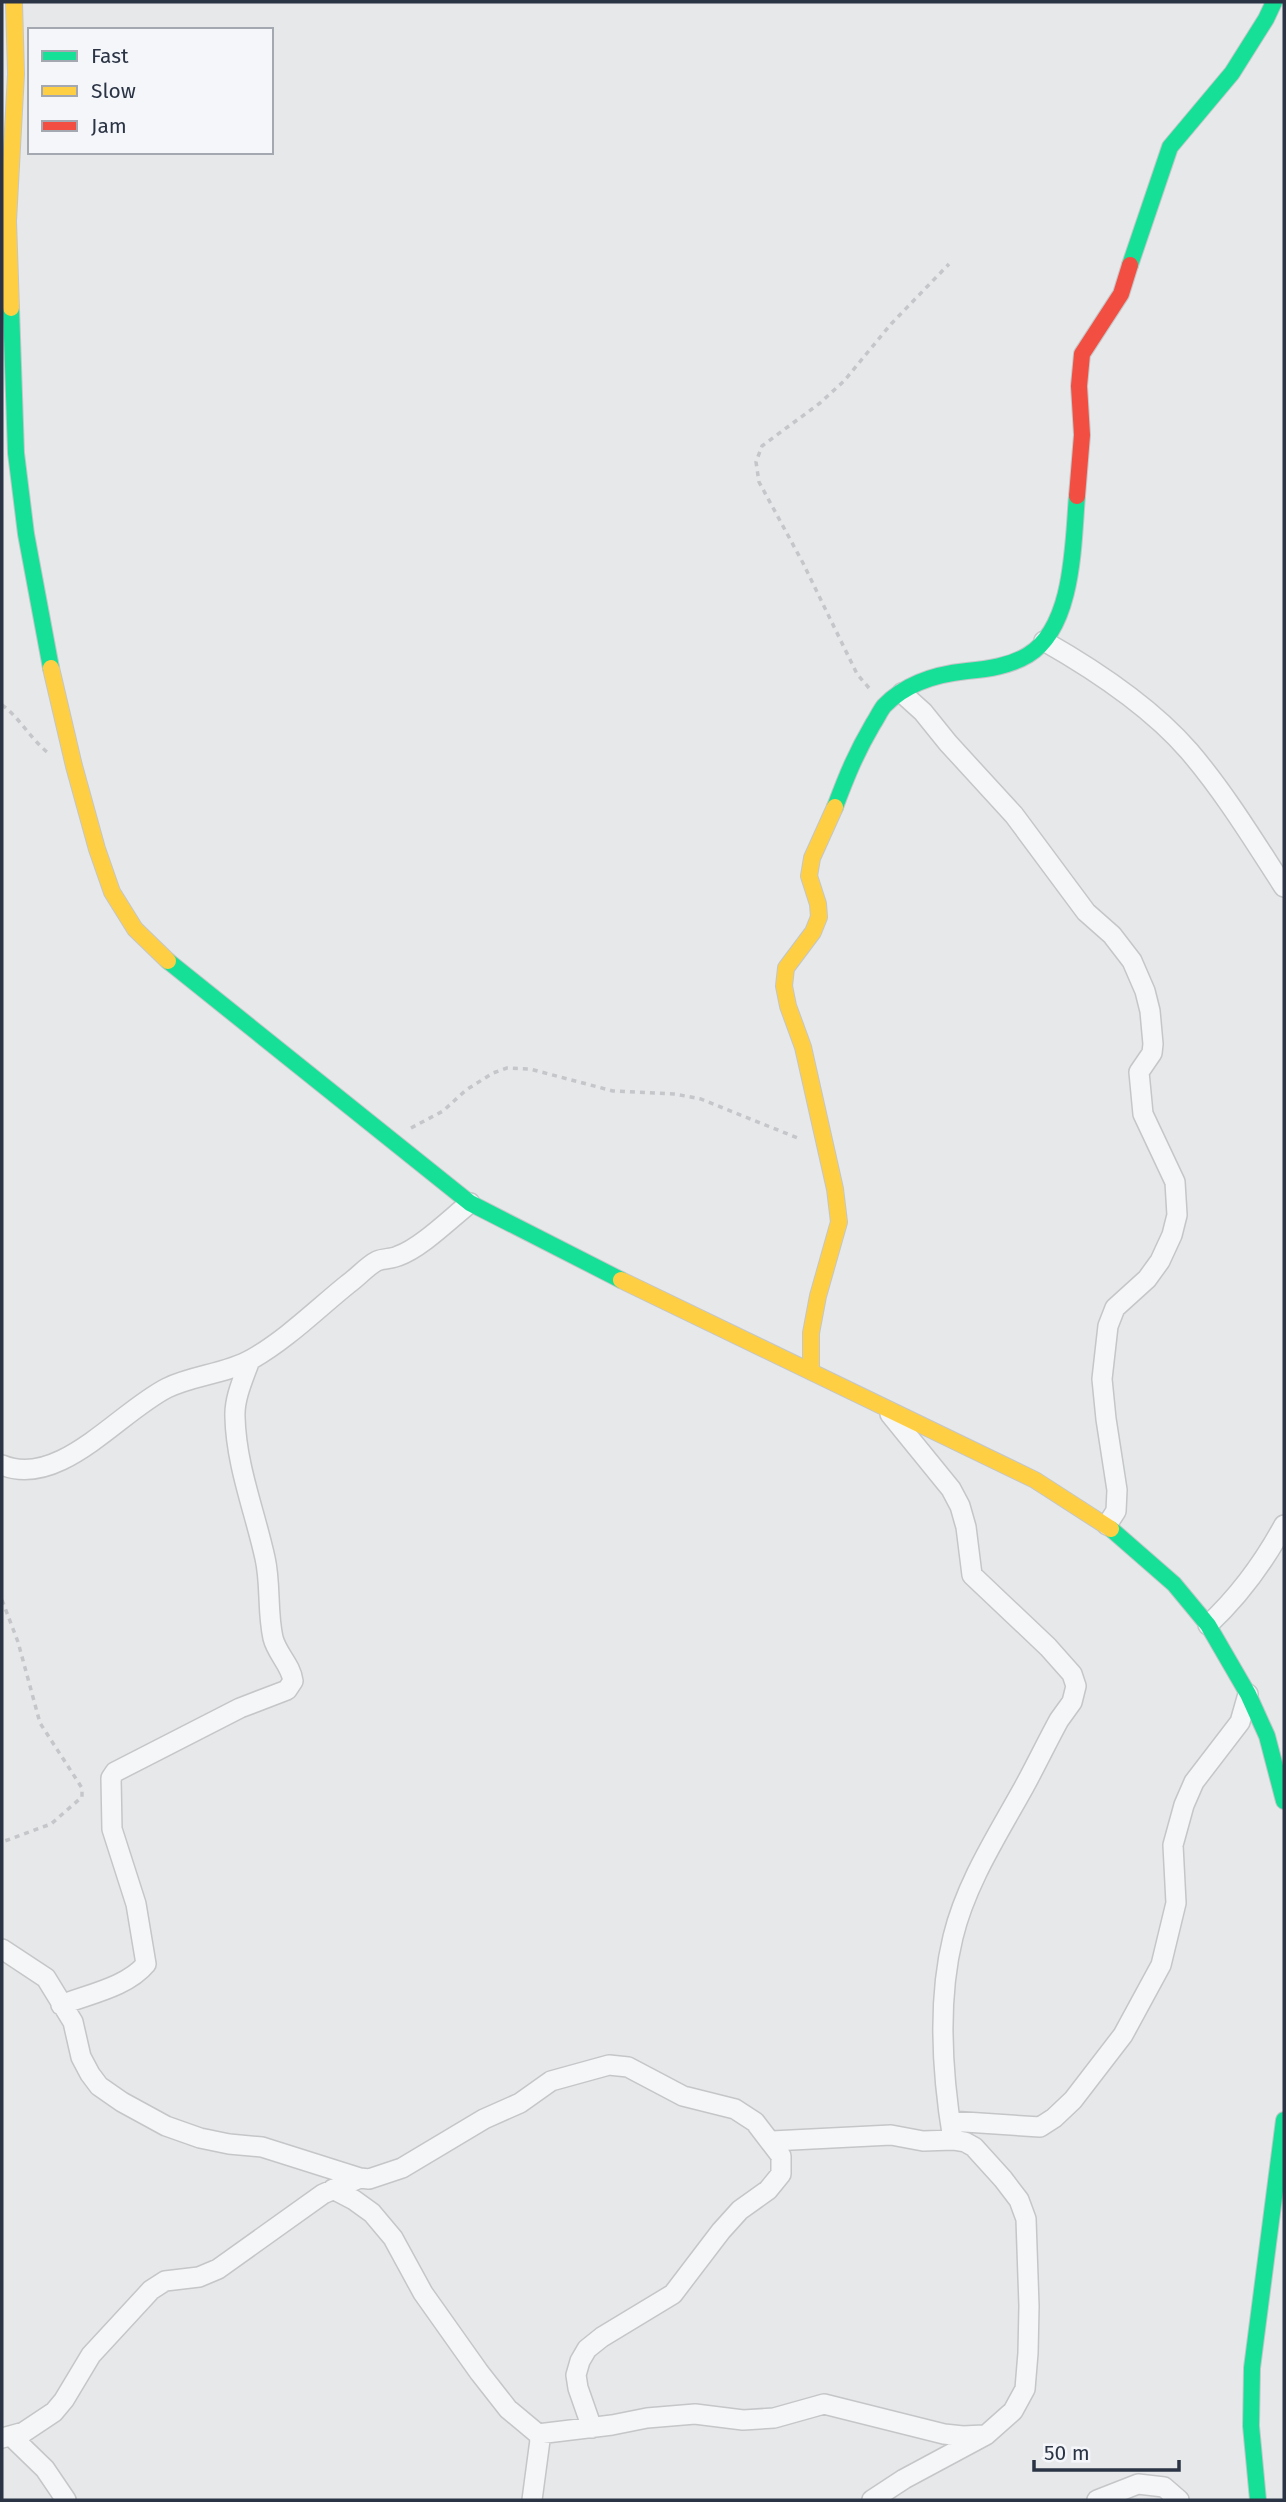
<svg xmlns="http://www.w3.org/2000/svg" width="1286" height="2502" font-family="'Fira Sans',sans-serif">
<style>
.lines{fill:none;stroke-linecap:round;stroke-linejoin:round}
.street-casing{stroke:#c4c6c8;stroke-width:22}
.fast-casing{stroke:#c4c6c8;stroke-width:18}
.slow-casing{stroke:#c4c6c8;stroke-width:18}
.jam-casing{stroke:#c4c6c8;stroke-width:18}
.path{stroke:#c5c6ca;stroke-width:3.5;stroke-dasharray:5 5;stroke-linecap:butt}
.street{stroke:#f5f6f7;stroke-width:19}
.fast{stroke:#16e098;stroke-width:16}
.slow{stroke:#ffcf43;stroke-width:16}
.jam{stroke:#f24e42;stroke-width:16}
</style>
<rect width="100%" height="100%" fill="#e6e8ea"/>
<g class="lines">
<defs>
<path id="street" d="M 1044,641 C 1095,670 1150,706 1189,751 C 1225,793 1254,841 1284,887
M 902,693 L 923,712 L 948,743 L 1014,815 L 1086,912 L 1112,935 L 1132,961 L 1145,991 L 1150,1011 L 1153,1044 L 1152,1053 L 1139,1072 L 1143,1114 L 1175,1182 L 1177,1215 L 1172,1235 L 1160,1261 L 1147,1279 L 1115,1308 L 1108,1326 L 1102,1379 L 1106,1419 L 1117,1490 L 1116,1511 L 1107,1525
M 890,1414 L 951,1489 L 960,1506 L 966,1527 L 972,1575 L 1048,1647 L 1072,1674 L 1076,1686 L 1072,1702 L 1059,1720 C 1047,1742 1036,1765 1024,1787 C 998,1834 966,1883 953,1937 C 937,2002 942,2074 953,2140
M 2,1465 C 59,1489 119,1412 167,1388 C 193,1375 226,1374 252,1359 C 287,1339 317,1309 348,1284 C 358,1277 367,1266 377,1261 C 384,1258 392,1259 398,1256 C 421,1248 451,1218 470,1203
M 1208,1625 C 1239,1596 1264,1562 1284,1525
M 2,1949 L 46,1978 L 73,2022 L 81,2057 L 90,2074 L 99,2086 L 122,2102 L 166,2126 L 200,2138 L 229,2144 L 262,2147 L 360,2178 L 369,2179 L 402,2168 L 484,2119 L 520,2103 L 551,2081 L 609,2065 L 628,2067 L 683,2096 L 735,2109 L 755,2122 L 781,2156 L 781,2174 L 768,2190 L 740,2210 L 721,2231 L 673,2294 L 602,2337 L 587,2349 L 580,2361 L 576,2375 L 578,2388 L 592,2428
M 61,2005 C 89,1994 127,1987 146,1964 L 136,1904 L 112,1829 L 111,1778 L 115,1772 L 240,1708 L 287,1690 L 293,1681 C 291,1665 277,1654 273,1638 C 267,1611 271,1584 265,1558 C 255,1512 236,1465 235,1417 C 234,1398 244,1377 250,1360
M 950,2121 L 1040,2127 L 1054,2118 L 1073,2100 L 1123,2035 L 1161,1965 L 1176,1903 L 1173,1845 L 1184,1805 L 1194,1782 L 1240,1722 L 1248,1694
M 772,2141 L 891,2135 L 923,2141 L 953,2140 L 965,2142 L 974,2147 L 1003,2179 L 1019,2200 L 1026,2219 L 1029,2306 L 1028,2353 L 1025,2389 L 1013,2411 L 986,2435 L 904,2479 L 872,2500
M 333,2189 L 354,2200 L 372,2213 L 393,2238 L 423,2293 L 479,2372 L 508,2409 L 538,2434 L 540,2440 L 532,2500
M 538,2434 L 612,2425 L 647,2418 L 695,2414 L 743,2420 L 774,2418 L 824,2404 L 944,2434 L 963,2436 L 984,2435
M 11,2436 L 45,2469 L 66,2500
M 2,2438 L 24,2432 L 54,2412 L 64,2400 L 91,2355 L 151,2290 L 165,2281 L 199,2277 L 218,2269 L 323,2194 L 360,2178
M 1097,2500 L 1138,2484 L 1164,2487 L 1179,2500"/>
<path id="fast" d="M 1130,265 L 1170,147 L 1232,73 L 1266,19 L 1274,2
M 11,308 L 16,453 L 26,534 L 51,668
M 835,807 C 847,775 856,753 873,724 C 877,718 880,711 884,706 C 906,683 937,674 967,671 C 988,669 1010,666 1028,655 C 1074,627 1073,543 1077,496
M 168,961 L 470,1203 L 621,1280
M 1111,1529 L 1174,1584 L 1208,1625 L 1248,1694 L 1267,1736 L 1284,1801
M 1258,2500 L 1251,2426 L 1252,2368 L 1284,2120"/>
<path id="slow" d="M 11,308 L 8,221 L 16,74 L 14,2
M 51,668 L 74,766 L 97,849 L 112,892 L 135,929 L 168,961
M 621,1280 L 1035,1480 L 1111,1529
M 811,1372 L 811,1333 L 818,1296 L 839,1222 L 835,1189 L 803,1047 L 788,1006 L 784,986 L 786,968 L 813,932 L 819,917 L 818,904 L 809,876 L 812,858 L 835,807"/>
<path id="jam" d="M 1077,496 L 1082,435 L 1079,386 L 1082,354 L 1121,294 L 1130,265"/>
</defs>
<use href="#street" class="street-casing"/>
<use href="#fast" class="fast-casing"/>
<use href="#slow" class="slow-casing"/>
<use href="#jam" class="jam-casing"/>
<path class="path" d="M 869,688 L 857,674 L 803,563 L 759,482 L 756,462 L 762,446 L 820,403 L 844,381 L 891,324 L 949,264
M 2,705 C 19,717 30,738 47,752
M 411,1128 L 443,1111 L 466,1090 L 493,1073 L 507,1068 L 530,1069 L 613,1091 L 675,1094 L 701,1099 L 800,1139
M 2,1600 L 18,1642 L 40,1723 L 82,1788 L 82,1797 L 51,1824 L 2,1842"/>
<use href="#street" class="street"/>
<use href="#fast" class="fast"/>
<use href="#slow" class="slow"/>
<use href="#jam" class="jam"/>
</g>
<rect width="1286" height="2502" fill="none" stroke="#2b3445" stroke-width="7"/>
<rect x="28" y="28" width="245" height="126" fill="#f4f6f9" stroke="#a4a8b1" stroke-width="2"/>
<rect x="42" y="51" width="35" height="10" fill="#16e098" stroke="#a4a8b1" stroke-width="2"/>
<text x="91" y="63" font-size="21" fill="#2b3445">Fast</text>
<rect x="42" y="86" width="35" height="10" fill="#ffcf43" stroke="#a4a8b1" stroke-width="2"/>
<text x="91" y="98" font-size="21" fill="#2b3445">Slow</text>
<rect x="42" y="121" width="35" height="10" fill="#f24e42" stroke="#a4a8b1" stroke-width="2"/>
<text x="91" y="133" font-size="21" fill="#2b3445">Jam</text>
<path d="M1034 2460v10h145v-10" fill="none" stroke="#2b3445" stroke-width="3.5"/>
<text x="1044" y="2460" font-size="21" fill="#2b3445" stroke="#f4f6f9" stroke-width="5" paint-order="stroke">50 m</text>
</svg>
